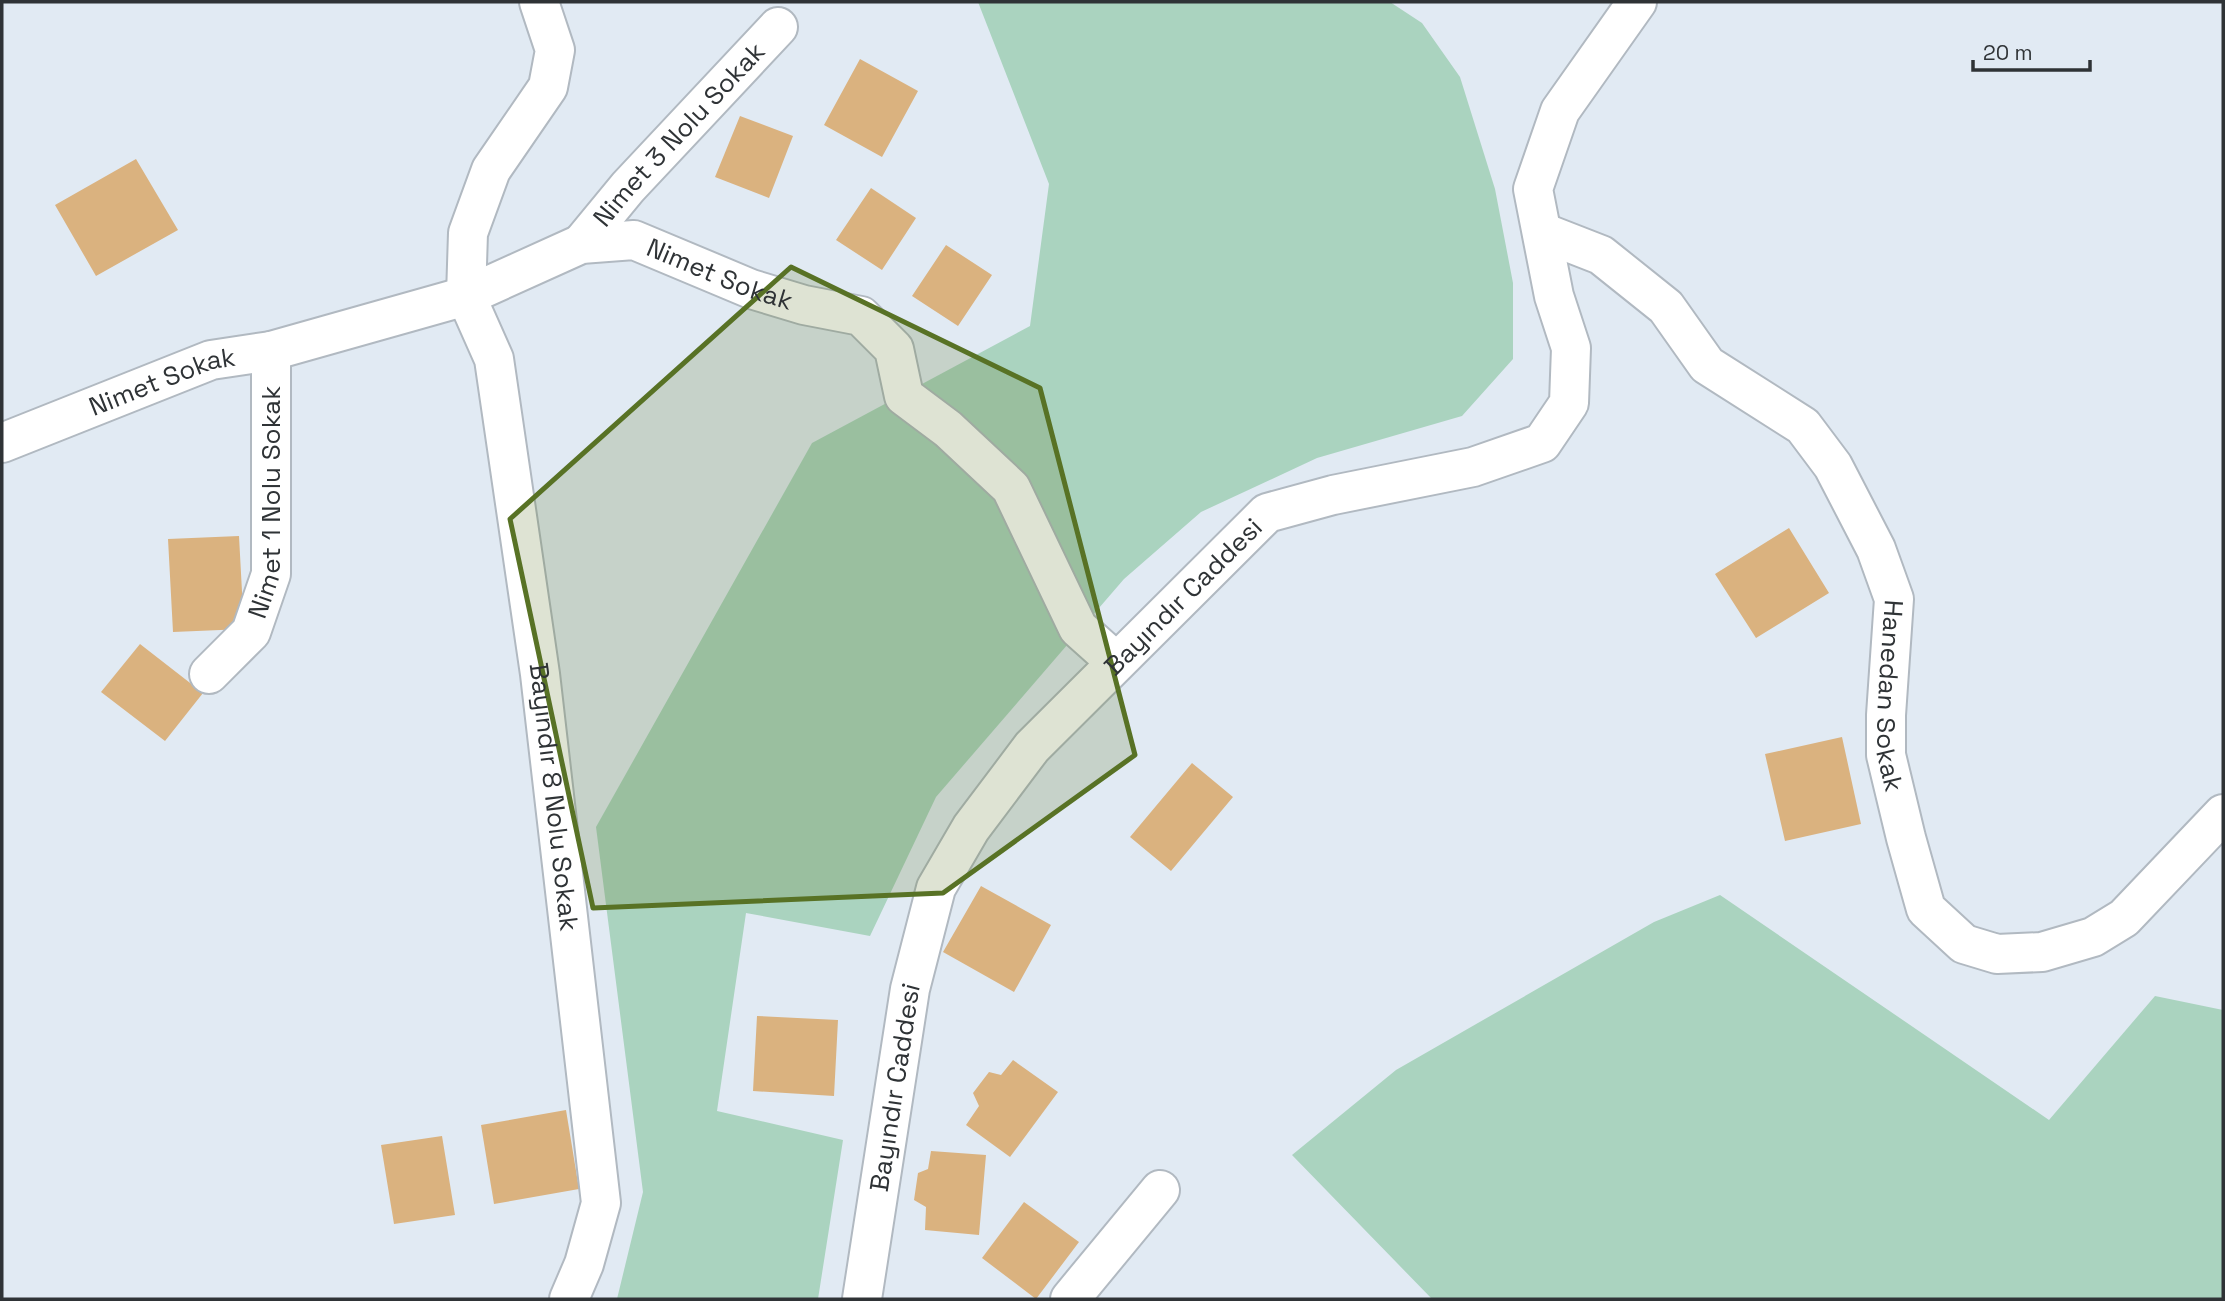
<svg xmlns="http://www.w3.org/2000/svg" width="2225" height="1301" font-family="'Space Grotesk',sans-serif">
<style>
.green{fill:#aad3bf}
.building{fill:#dab27f}
.lines{fill:none;stroke-linecap:round;stroke-linejoin:round}
.minor-casing{stroke:#b1b9c1;stroke-width:42}
.minor{stroke:#fff;stroke-width:38}
.marked{fill:#587225;fill-opacity:0.2;stroke:#587225;stroke-width:5;stroke-linejoin:round}
.labels{text-anchor:middle;dominant-baseline:central;stroke-width:5;stroke-linejoin:round;paint-order:stroke}
.street-label{font-size:26px;fill:#2f3336;stroke:#e1eaf3}
</style>
<rect width="100%" height="100%" fill="#e1eaf3"/>
<path class="green" d="M 978,2 L 1390,2 L 1422,23 L 1460,77 L 1495,189 L 1513,283 L 1513,359 L 1462,416 L 1317,458 L 1201,512 L 1124,579 L 936,797 L 870,936 L 746,913 L 717,1111 L 843,1140 L 818,1299 L 617,1299 L 643,1192 L 596,827 L 812,443 L 1030,326 L 1049,184 Z
M 1720,895 L 2049,1120 L 2155,996 L 2223,1010 L 2223,1299 L 1432,1299 L 1292,1155 L 1396,1070 L 1654,922 Z"/>
<path class="building" d="M 860,59 L 918,91 L 882,157 L 824,125 Z
M 740,116 L 793,136 L 769,198 L 715,177 Z
M 136,159 L 178,230 L 96,276 L 55,205 Z
M 871,188 L 916,218 L 882,270 L 836,240 Z
M 946,245 L 992,275 L 958,326 L 912,296 Z
M 1789,528 L 1829,593 L 1756,638 L 1715,574 Z
M 239,536 L 244,629 L 173,632 L 168,539 Z
M 140,644 L 203,693 L 165,741 L 101,692 Z
M 1842,737 L 1861,824 L 1785,841 L 1765,754 Z
M 1192,763 L 1233,797 L 1171,871 L 1130,837 Z
M 981,886 L 1051,925 L 1014,992 L 943,952 Z
M 757,1016 L 838,1020 L 834,1096 L 753,1091 Z
M 1013,1060 L 1058,1092 L 1010,1157 L 966,1125 L 979,1106 L 973,1093 L 989,1072 L 1001,1075 Z
M 566,1110 L 579,1189 L 494,1204 L 481,1125 Z
M 442,1136 L 455,1215 L 394,1224 L 381,1145 Z
M 931,1151 L 986,1155 L 979,1235 L 925,1230 L 926,1207 L 914,1200 L 918,1173 L 928,1169 Z
M 1024,1202 L 1079,1242 L 1036,1299 L 982,1258 Z"/>
<g class="lines">
<defs>
<g id="minor">
<path id="s1" d="M 539,2 L 555,50 L 548,87 L 491,170 L 468,233 L 466,296 L 494,359 L 540,674 L 601,1203 L 584,1264 L 569,1299"/>
<path id="s2" d="M 1542,232 L 1601,255 L 1666,307 L 1707,365 L 1803,426 L 1833,466 L 1876,549 L 1894,599 L 1886,715 L 1886,755 L 1906,838 L 1926,909 L 1964,944 L 1997,954 L 2042,952 L 2093,937 L 2124,918 L 2223,814"/>
<path id="s3" d="M 581,244 L 628,187 L 778,27"/>
<path id="s4" d="M 2,443 L 211,360 L 271,351 L 466,296 L 581,244 L 634,240 L 751,289 L 804,305 L 861,316 L 894,349 L 904,396 L 948,429 L 1011,488 L 1078,628 L 1116,662"/>
<path id="s5" d="M 209,674 L 251,632 L 271,574 L 271,351"/>
<path id="s6" d="M 862,1299 L 910,989 L 936,888 L 971,828 L 1032,747 L 1267,513 L 1333,495 L 1473,467 L 1542,443 L 1569,403 L 1571,348 L 1554,296 L 1533,189 L 1560,111 L 1637,2"/>
<path d="M 1070,1299 L 1160,1190"/>
</g>
</defs>
<use href="#minor" class="minor-casing"/>
<use href="#minor" class="minor"/>
</g>
<path class="marked" d="M 791,267 L 1040,388 L 1135,755 L 943,893 L 593,908 L 510,519 Z"/>
<g class="labels">
<g class="street-label">
<text stroke="none"><textPath href="#s3" startOffset="147">Nimet 3 Nolu Sokak</textPath></text>
<text stroke="none"><textPath href="#s4" startOffset="760">Nimet Sokak</textPath></text>
<text stroke="none"><textPath href="#s4" startOffset="172">Nimet Sokak</textPath></text>
<text stroke="none"><textPath href="#s5" startOffset="192">Nimet 1 Nolu Sokak</textPath></text>
<text stroke="none"><textPath href="#s6" startOffset="802">Bayındır Caddesi</textPath></text>
<text stroke="none"><textPath href="#s2" startOffset="625">Hanedan Sokak</textPath></text>
<text stroke="none"><textPath href="#s1" startOffset="830">Bayındır 8 Nolu Sokak</textPath></text>
<text stroke="none"><textPath href="#s6" startOffset="214">Bayındır Caddesi</textPath></text>
</g>
</g>
<rect width="2225" height="1301" fill="none" stroke="#2f3336" stroke-width="7"/>
<path d="M1973 60v10h117v-10" fill="none" stroke="#2f3336" stroke-width="3.5"/>
<text x="1983" y="60" font-size="21" fill="#2f3336" stroke="#e1eaf3" stroke-width="5" paint-order="stroke">20 m</text>
</svg>
